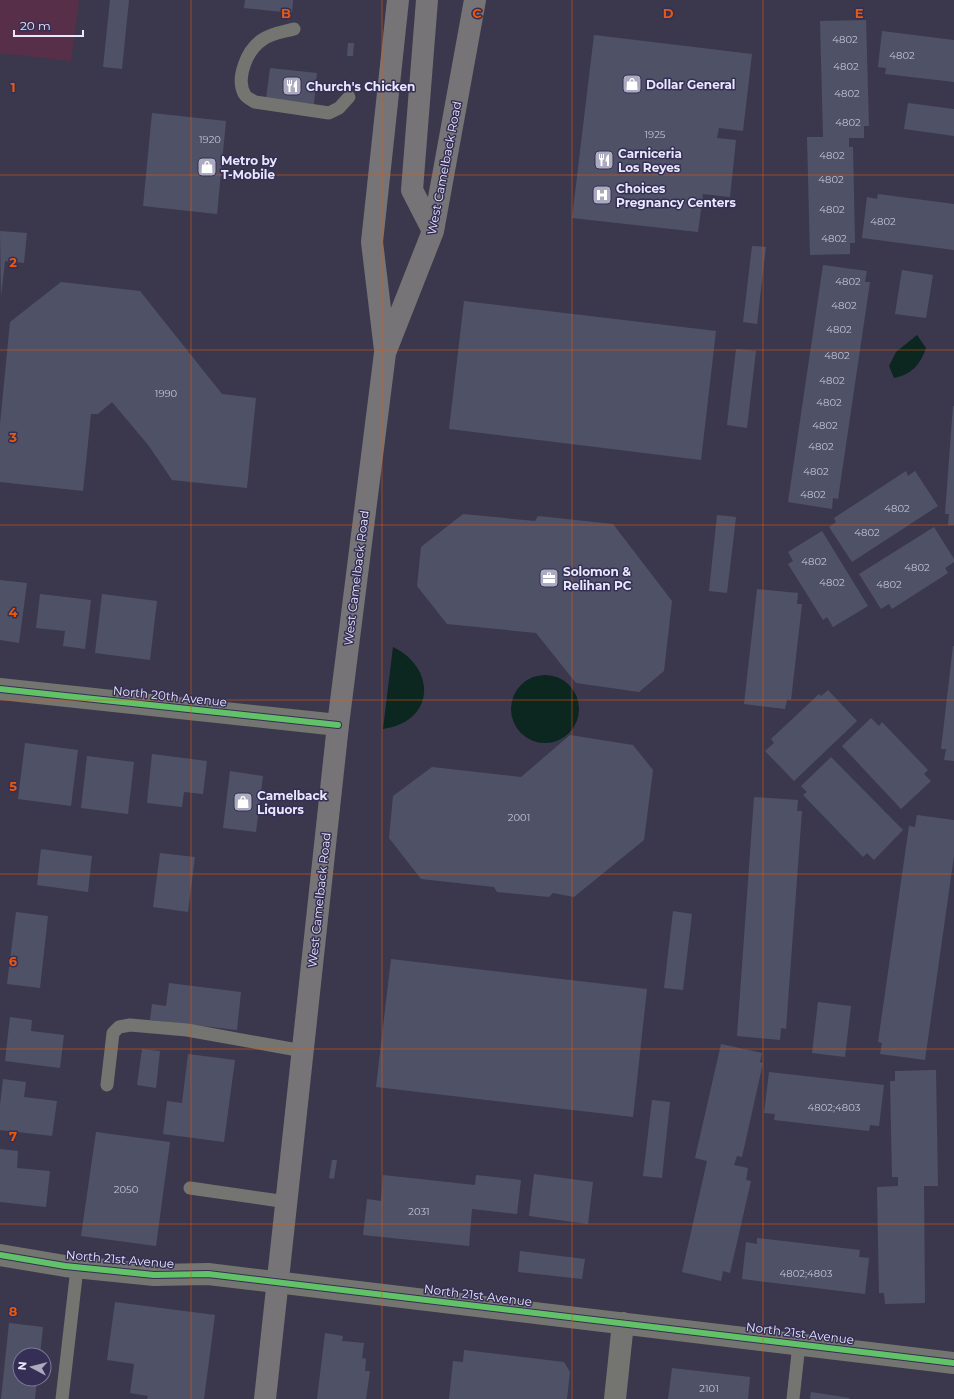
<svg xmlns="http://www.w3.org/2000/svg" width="954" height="1399" font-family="Montserrat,sans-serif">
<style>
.green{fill:#582f48}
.water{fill:#0c2620}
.building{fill:#4f5267}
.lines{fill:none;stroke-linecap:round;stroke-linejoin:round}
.lane{stroke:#747470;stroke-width:13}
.street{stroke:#747470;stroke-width:22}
.primary{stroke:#767476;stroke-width:22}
.cycleway-casing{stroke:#352f56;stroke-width:8}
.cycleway{stroke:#61c268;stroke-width:6}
.grid{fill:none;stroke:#e8590c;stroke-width:1;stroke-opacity:0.55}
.labels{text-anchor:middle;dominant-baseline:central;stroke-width:3;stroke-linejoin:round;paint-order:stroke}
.number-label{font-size:10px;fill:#c2c2d6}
.poi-label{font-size:12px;font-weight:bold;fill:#e8e7fb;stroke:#352f56;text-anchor:start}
.street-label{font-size:12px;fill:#e8e7fb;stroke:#352f56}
.grid-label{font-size:13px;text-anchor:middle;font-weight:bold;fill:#e8590c;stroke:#352f56;stroke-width:3;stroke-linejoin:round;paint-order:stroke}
</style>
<rect width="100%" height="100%" fill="#3b384d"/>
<path class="green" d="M 0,0 L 79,0 L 71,61 L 0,53 Z"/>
<path class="water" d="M 917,335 L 926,348 C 921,364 911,375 894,378 L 889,366 L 896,352 Z
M 393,647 C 437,668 435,722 383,729 Z
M511 709a34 34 0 1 1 68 0a34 34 0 1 1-68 0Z"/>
<path class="building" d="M 110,0 L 129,0 L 122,69 L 103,67 Z
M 245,0 L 293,0 L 292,13 L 244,8 Z
M 866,20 L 869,126 L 864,126 L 864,138 L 849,138 L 849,147 L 853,147 L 855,243 L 850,243 L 850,254 L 810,255 L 807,137 L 823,137 L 820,21 Z
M 882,31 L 954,40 L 954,82 L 885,74 L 886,68 L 878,67 Z
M 594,35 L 752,54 L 743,131 L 719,128 L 717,138 L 736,140 L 730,197 L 703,194 L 698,232 L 572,218 Z
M 348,43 L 354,43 L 353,56 L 347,56 Z
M 270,68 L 317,73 L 314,104 L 266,99 Z
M 908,103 L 954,109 L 954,136 L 904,129 Z
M 152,113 L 226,121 L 217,214 L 143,206 Z
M 878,194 L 954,204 L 954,250 L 862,238 L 867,197 L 877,199 Z
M 0,231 L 27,233 L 24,263 L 5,261 L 1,297 Z
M 752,246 L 766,247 L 757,324 L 743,322 Z
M 823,265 L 867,271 L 865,282 L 870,282 L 838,499 L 833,498 L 832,509 L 788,502 Z
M 902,270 L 933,275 L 926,318 L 895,314 Z
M 61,282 L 140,291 L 222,394 L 256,398 L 247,488 L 172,480 L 149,446 L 112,402 L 98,414 L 91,414 L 83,491 L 0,482 L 0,424 L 10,322 Z
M 464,301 L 716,331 L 701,460 L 449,429 Z
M 736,349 L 756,351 L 747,428 L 727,425 Z
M 953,406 L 954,406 L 954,525 L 948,525 L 949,514 L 945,514 Z
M 906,471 L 908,476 L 915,471 L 938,506 L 852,562 L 829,527 L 836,522 L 834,518 Z
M 463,514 L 535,521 L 538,516 L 613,524 L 672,601 L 664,671 L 639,692 L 576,683 L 536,633 L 447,624 L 417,586 L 421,547 Z
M 717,515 L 736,517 L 727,593 L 709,591 Z
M 934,527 L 954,559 L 954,562 L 945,568 L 948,573 L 892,609 L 889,604 L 881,609 L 859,574 Z
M 822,531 L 868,606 L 833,627 L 827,617 L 823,620 L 788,564 L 793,561 L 788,552 Z
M 0,580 L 27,583 L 19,643 L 0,640 Z
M 757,589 L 798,593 L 797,604 L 802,604 L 791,700 L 787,699 L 785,709 L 744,704 Z
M 40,594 L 91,600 L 85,649 L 63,646 L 65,631 L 36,628 Z
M 102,594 L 157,601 L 150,660 L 95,653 Z
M 953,646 L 954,646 L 954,761 L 944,760 L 946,749 L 941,749 Z
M 828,690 L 857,721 L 794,781 L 765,751 L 774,743 L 771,739 L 819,694 L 821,696 Z
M 871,718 L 879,726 L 882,722 L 928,770 L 924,774 L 931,781 L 901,809 L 842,746 Z
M 570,735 L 633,745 L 653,770 L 644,840 L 574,897 L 553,893 L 549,897 L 497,892 L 494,887 L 421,879 L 389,838 L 393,796 L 432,767 L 521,777 Z
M 25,743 L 78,750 L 71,806 L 18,799 Z
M 152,754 L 207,761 L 203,794 L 184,792 L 182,807 L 147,803 Z
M 87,756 L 134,762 L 128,814 L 81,808 Z
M 831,757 L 903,830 L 874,860 L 867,853 L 863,857 L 803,795 L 807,792 L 801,786 Z
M 230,771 L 263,776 L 256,832 L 223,828 Z
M 754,797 L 798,800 L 797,811 L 802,811 L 786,1029 L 781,1028 L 780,1040 L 737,1036 Z
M 917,815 L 954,820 L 954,856 L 925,1060 L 880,1054 L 882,1043 L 878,1042 L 909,826 L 915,827 Z
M 41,849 L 92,856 L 88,892 L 37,885 Z
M 160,853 L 195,857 L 188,912 L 153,907 Z
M 673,911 L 692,914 L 683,990 L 664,988 Z
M 16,912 L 48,916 L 40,988 L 7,984 Z
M 391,959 L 647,989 L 633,1117 L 376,1087 Z
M 169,983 L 241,992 L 237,1030 L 150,1020 L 152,1004 L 166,1006 Z
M 818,1002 L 851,1006 L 845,1057 L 812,1053 Z
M 10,1017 L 32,1020 L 31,1031 L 64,1035 L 60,1068 L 5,1061 Z
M 721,1044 L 762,1053 L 760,1062 L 763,1063 L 742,1157 L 737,1156 L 734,1165 L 748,1168 L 746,1180 L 751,1181 L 730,1273 L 723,1271 L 721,1281 L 682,1272 L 707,1161 L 695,1158 Z
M 142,1049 L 160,1051 L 156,1088 L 137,1085 Z
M 188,1054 L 235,1060 L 224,1142 L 163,1134 L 167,1101 L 182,1103 Z
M 936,1070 L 938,1186 L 924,1186 L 925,1303 L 885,1304 L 884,1293 L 879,1293 L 877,1187 L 898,1186 L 898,1177 L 892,1177 L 890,1081 L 895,1081 L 895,1071 Z
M 769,1072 L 884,1085 L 879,1126 L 870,1125 L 869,1131 L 774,1120 L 775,1114 L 764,1113 Z
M 3,1079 L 26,1082 L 24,1097 L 57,1101 L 52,1136 L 0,1130 L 0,1105 Z
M 652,1100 L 670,1102 L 662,1178 L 643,1176 Z
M 96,1132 L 170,1142 L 156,1246 L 81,1236 Z
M 0,1149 L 18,1151 L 17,1168 L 50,1171 L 46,1207 L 0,1202 Z
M 332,1160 L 337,1160 L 334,1179 L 329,1178 Z
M 534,1174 L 593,1182 L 588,1224 L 529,1216 Z
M 383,1175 L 475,1185 L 476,1175 L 521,1180 L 517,1214 L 472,1209 L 469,1246 L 363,1235 L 367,1199 L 381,1201 Z
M 757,1238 L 860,1250 L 859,1257 L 869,1258 L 865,1294 L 742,1279 L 746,1242 L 757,1244 Z
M 520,1251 L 585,1259 L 582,1279 L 518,1272 Z
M 115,1302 L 215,1315 L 204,1399 L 147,1399 L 148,1396 L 130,1393 L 134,1364 L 107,1360 Z
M 9,1323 L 43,1327 L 40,1355 L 20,1355 L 20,1379 L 37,1379 L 35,1399 L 1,1399 Z
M 325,1333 L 343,1336 L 342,1341 L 364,1343 L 362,1358 L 366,1359 L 365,1371 L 370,1371 L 366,1399 L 317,1399 Z
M 464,1350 L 564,1362 L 570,1372 L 567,1399 L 449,1399 L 453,1361 L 463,1362 Z
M 672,1368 L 750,1377 L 748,1399 L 668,1399 Z
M 811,1392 L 850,1398 L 849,1399 L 810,1399 Z"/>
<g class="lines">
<path class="lane" d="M 294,29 C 283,32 271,33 262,40 C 247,50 235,79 245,95 C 247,98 252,100 255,102 L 329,113 L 339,108 L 349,97
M 107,1085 L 113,1033 L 119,1027 L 130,1025 L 187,1030 L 303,1051
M 190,1188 L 287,1202
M 62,1399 L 77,1268
M 793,1399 L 799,1344"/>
<path class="street" d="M 0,689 L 338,725
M 0,1255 L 65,1266 L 154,1275 L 208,1274 L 954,1363
M 615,1399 L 623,1323"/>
<path class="primary" d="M 427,0 L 412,190 L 433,231
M 385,350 L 372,242 L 398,0
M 265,1399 L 338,725 L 385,353 L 433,231 L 475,0"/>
<defs>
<path id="cycleway" d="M 0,689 L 338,725
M 0,1255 L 65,1266 L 154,1275 L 208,1274 L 954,1363"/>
</defs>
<use href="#cycleway" class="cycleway-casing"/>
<use href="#cycleway" class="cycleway"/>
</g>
<path class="grid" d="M 191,0 L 191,1399M 382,0 L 382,1399M 572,0 L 572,1399M 763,0 L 763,1399M 0,175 L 954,175M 0,350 L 954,350M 0,525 L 954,525M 0,700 L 954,700M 0,874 L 954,874M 0,1049 L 954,1049M 0,1224 L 954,1224"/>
<defs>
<symbol id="shop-square" viewBox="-11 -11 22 22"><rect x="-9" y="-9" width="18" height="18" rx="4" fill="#abaabe" stroke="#352f56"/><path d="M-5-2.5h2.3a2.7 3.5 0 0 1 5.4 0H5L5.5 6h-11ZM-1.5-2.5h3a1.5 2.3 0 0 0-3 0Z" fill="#fff"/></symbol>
<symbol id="restaurant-square" viewBox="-11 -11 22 22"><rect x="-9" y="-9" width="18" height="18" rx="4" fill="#abaabe" stroke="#352f56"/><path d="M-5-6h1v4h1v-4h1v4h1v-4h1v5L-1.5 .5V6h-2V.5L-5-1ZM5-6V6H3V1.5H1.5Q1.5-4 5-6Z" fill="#fff"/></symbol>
<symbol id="hospital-square" viewBox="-11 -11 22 22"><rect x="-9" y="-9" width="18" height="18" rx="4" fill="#abaabe" stroke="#352f56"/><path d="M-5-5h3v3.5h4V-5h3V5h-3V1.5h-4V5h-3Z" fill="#fff"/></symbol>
<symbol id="office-square" viewBox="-11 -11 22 22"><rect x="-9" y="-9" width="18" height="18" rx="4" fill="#abaabe" stroke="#352f56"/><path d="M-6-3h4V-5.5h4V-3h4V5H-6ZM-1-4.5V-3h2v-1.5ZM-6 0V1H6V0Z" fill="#fff"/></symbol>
</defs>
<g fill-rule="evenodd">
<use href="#shop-square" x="621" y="73" width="22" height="22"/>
<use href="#restaurant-square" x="281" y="75" width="22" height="22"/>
<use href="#restaurant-square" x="593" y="149" width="22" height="22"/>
<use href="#shop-square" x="196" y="156" width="22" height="22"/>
<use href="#hospital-square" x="591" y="184" width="22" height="22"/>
<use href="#office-square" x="538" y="567" width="22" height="22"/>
<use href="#shop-square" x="232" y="791" width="22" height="22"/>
</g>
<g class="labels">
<g class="number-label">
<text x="845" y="39">4802</text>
<text x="902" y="55">4802</text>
<text x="846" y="66">4802</text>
<text x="847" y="93">4802</text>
<text x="848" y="122">4802</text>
<text x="655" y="134">1925</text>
<text x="210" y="139">1920</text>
<text x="832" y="155">4802</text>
<text x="831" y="179">4802</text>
<text x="832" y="209">4802</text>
<text x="883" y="221">4802</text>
<text x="834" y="238">4802</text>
<text x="848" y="281">4802</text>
<text x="844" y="305">4802</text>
<text x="839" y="329">4802</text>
<text x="837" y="355">4802</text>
<text x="832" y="380">4802</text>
<text x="166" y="393">1990</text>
<text x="829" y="402">4802</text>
<text x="825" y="425">4802</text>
<text x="821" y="446">4802</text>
<text x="816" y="471">4802</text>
<text x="813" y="494">4802</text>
<text x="897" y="508">4802</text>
<text x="867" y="532">4802</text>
<text x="814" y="561">4802</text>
<text x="917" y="567">4802</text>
<text x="832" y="582">4802</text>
<text x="889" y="584">4802</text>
<text x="519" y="817">2001</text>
<text x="834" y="1107">4802;4803</text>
<text x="126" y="1189">2050</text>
<text x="419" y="1211">2031</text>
<text x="806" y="1273">4802;4803</text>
<text x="709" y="1388">2101</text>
</g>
<g class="poi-label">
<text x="646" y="84">Dollar General</text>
<text x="306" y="86">Church's Chicken</text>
<text x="618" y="153">Carniceria<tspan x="618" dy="14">Los Reyes</tspan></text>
<text x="221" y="160">Metro by<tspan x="221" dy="14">T-Mobile</tspan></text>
<text x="616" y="188">Choices<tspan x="616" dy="14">Pregnancy Centers</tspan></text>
<text x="563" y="571">Solomon &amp;<tspan x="563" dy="14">Relihan PC</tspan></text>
<text x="257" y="795">Camelback<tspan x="257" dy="14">Liquors</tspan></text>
</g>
<g class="street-label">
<text transform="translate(444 168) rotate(-79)">West Camelback Road</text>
<text transform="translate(356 578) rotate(-83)">West Camelback Road</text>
<text transform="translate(170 696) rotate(6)">North 20th Avenue</text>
<text transform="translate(319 900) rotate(-84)">West Camelback Road</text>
<text transform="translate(120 1259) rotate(5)">North 21st Avenue</text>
<text transform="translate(478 1295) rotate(7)">North 21st Avenue</text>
<text transform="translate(800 1333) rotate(7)">North 21st Avenue</text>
</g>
</g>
<g class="grid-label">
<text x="286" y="18">B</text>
<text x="477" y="18">C</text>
<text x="668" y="18">D</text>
<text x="859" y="18">E</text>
<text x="13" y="92">1</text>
<text x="13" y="267">2</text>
<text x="13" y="442">3</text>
<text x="13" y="617">4</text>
<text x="13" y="791">5</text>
<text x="13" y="966">6</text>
<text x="13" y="1141">7</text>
<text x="13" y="1316">8</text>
</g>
<g transform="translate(32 1367) rotate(277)"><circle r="19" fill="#352f56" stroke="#7d7998"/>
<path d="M0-3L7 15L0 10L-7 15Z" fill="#abaabe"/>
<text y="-6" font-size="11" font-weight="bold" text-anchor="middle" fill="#e8e7fb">N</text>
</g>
<path d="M14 30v6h69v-6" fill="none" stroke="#e8e7fb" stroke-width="2"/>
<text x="20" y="30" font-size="12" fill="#e8e7fb" stroke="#352f56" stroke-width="3" paint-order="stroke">20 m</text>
</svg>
